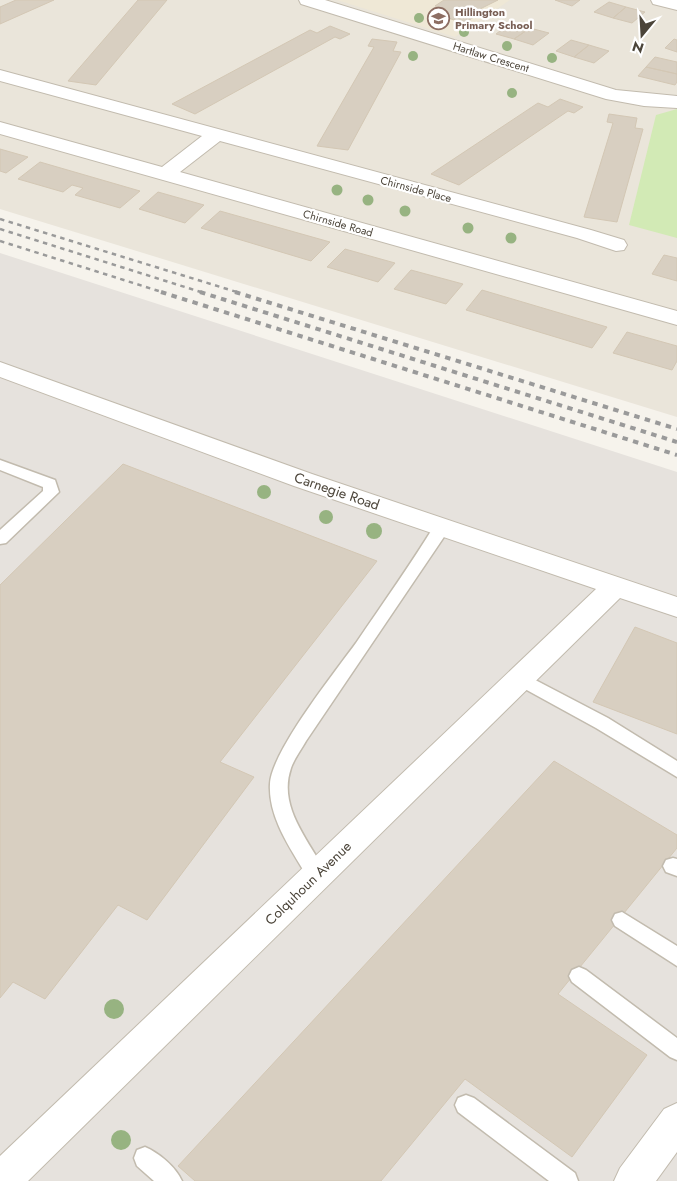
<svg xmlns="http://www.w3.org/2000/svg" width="677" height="1181" font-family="Jost,sans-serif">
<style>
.residential{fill:#eae5da}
.industrial{fill:#e6e2dd}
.education{fill:#efe8d6}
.green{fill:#d2eab5}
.building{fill:#d8cfc1;stroke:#d3c7b4}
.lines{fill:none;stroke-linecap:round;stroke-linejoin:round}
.lane-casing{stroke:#c2bbae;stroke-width:3}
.street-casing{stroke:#c2bbae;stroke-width:2}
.lane{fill:#fff;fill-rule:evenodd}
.street{fill:#fff;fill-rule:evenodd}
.rail-far1{stroke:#9a9a9a;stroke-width:2.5;stroke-dasharray:4.5 4.5;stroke-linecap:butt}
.rail{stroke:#9a9a9a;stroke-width:4;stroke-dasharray:5.5 5.5;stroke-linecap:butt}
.tree{fill:#97b381}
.labels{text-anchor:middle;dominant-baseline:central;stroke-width:4.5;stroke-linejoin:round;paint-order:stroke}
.far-education-label{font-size:11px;font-weight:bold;fill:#785e54;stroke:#fff;text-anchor:start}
.far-street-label{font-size:11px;fill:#4b4439;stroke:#fff}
.street-label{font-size:14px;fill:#4b4439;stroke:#fff}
</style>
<rect width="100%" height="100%" fill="#f6f3ec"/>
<path class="residential" d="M 0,0 L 677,0 L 677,417 L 0,209 Z"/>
<path class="industrial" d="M 0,253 L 677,472 L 677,1181 L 0,1181 Z"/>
<path class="education" d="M 337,0 L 510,0 L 455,37 Z"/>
<path class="green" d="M 677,109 L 677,238 L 629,225 L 656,115 Z"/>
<path class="building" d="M 16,0 L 54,0 L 0,24 L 0,7 Z
M 138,0 L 167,0 L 96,85 L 68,81 Z
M 444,0 L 498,0 L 480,9 L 484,10 L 465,23 L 437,15 L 446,9 L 435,6 Z
M 555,0 L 580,0 L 572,6 Z
M 609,2 L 626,7 L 613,18 L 594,12 Z
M 626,7 L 645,12 L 632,23 L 613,18 Z
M 512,22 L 530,28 L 514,39 L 496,34 Z
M 330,26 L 350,34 L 340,39 L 335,37 L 195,114 L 172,104 L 310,30 L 317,33 Z
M 530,28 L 549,33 L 533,45 L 514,39 Z
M 372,39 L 397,42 L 393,51 L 401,52 L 348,150 L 317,146 L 374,47 L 368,46 Z
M 674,39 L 677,40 L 677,52 L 665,48 Z
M 571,40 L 589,45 L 574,57 L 556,51 Z
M 589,45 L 609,51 L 594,63 L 574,57 Z
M 655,57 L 677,62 L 677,74 L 646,67 Z
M 646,67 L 677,74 L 677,82 L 675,85 L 638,76 Z
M 560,99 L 583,107 L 574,113 L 568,111 L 459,185 L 431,174 L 538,103 L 548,107 Z
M 609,114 L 637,118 L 635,128 L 643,129 L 617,222 L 584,217 L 613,123 L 607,122 Z
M 0,149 L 28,157 L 6,173 L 0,171 Z
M 40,162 L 140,191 L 120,208 L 75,195 L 83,188 L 72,185 L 63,192 L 18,179 Z
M 158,192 L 204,205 L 185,223 L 139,209 Z
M 220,211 L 330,242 L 311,261 L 201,228 Z
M 345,249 L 395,263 L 378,282 L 327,267 Z
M 664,255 L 677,258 L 677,281 L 652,274 Z
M 411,270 L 463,284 L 446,304 L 394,289 Z
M 482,290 L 607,327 L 592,348 L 466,310 Z
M 627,332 L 677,346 L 677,361 L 672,370 L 613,353 Z
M 123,464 L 377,561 L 220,762 L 254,777 L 147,920 L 118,905 L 45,999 L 13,982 L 0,998 L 0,585 Z
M 635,627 L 677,643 L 677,734 L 593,702 Z
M 554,761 L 677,835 L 677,848 L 558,994 L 647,1055 L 572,1157 L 465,1079 L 381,1181 L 195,1181 L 178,1166 Z"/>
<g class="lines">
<defs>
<path id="lane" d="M 0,460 L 55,480 L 59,492 L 6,543 L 0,544 L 0,530 L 43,491 L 43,487 L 0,470 Z
M 442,522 L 448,523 L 450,527 L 448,531 L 306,741 C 301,750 294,759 291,768 C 277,808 311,843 327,875 L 324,881 L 317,883 L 310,881 C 293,852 268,819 270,784 C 271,752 335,672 356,643 C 383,603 411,564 436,523 Z
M 520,672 L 608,718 L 677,761 L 677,777 L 596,728 L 514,683 L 511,678 L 514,673 Z
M 673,858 L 677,859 L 677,876 L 666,872 L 663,866 L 666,860 Z
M 622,912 L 677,946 L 677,966 L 615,926 L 612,920 L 615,914 Z
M 579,967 L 586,970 L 677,1038 L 677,1060 L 670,1057 L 572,982 L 569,976 L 572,970 Z
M 466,1095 L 474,1098 L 575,1173 L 578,1181 L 549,1181 L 458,1112 L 455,1105 L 458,1098 Z
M 145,1147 C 159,1153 176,1167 182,1181 L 154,1181 L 137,1166 L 134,1158 L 137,1150 Z"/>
<path id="street" d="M 299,0 L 325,0 L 616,90 L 677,96 L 677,108 L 644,106 L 606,99 L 301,4 Z
M 651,0 L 677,0 L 677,10 L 653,4 Z
M 0,70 L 591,230 L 624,240 L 627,245 L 624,250 L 616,251 L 577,238 L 220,141 L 180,172 L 677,311 L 677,325 L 0,134 L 0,122 L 162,167 L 202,136 L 0,81 Z
M 0,362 L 312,474 L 677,597 L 677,617 L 620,598 L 28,1181 L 0,1181 L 0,1156 L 596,589 L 294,486 L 0,377 Z
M 677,1103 L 677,1152 L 656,1181 L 614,1181 L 620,1168 L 664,1109 Z"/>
</defs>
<use href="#lane" class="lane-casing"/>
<use href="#street" class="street-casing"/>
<use href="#lane" class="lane"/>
<use href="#street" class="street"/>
<path class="rail-far1" d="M 0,219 L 240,293
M 0,229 L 204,293
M 0,241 L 165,293"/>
<path class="rail" d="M 161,292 L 677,455
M 200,292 L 677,442
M 235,292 L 677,429"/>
</g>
<g class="tree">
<circle cx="419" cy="18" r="5"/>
<circle cx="464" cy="32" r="5"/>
<circle cx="507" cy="46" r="5"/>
<circle cx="413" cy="56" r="5"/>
<circle cx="552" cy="58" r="5"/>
<circle cx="512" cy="93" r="5"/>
<circle cx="337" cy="190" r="5.5"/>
<circle cx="368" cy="200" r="5.5"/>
<circle cx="405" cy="211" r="5.5"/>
<circle cx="468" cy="228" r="5.5"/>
<circle cx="511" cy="238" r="5.5"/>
<circle cx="264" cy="492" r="7"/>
<circle cx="326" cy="517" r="7"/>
<circle cx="374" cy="531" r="8"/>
<circle cx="114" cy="1009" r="10"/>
<circle cx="121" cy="1140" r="10"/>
</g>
<defs>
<symbol id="school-ring" viewBox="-11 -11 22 22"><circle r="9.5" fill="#fff" stroke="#8d6e63" stroke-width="1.5"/><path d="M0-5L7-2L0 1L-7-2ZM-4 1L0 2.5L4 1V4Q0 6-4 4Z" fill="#8d6e63"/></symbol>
</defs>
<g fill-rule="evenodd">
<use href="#school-ring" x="426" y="6" width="25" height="25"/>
</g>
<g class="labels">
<g class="far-education-label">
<text x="455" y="12">Hillington<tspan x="455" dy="13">Primary School</tspan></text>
</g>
<g class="far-street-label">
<text transform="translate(491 57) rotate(17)">Hartlaw Crescent</text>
<text transform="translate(416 189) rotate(15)">Chirnside Place</text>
<text transform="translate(338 223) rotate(16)">Chirnside Road</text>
</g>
<g class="street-label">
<text transform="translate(337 491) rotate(19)">Carnegie Road</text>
<text transform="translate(308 883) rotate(-44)">Colquhoun Avenue</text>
</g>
</g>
<g transform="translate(642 35) rotate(198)" stroke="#ffffff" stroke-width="4" paint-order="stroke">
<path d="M0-4L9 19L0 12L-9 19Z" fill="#4b4439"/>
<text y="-8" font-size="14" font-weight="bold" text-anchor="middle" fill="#4b4439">N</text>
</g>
</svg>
